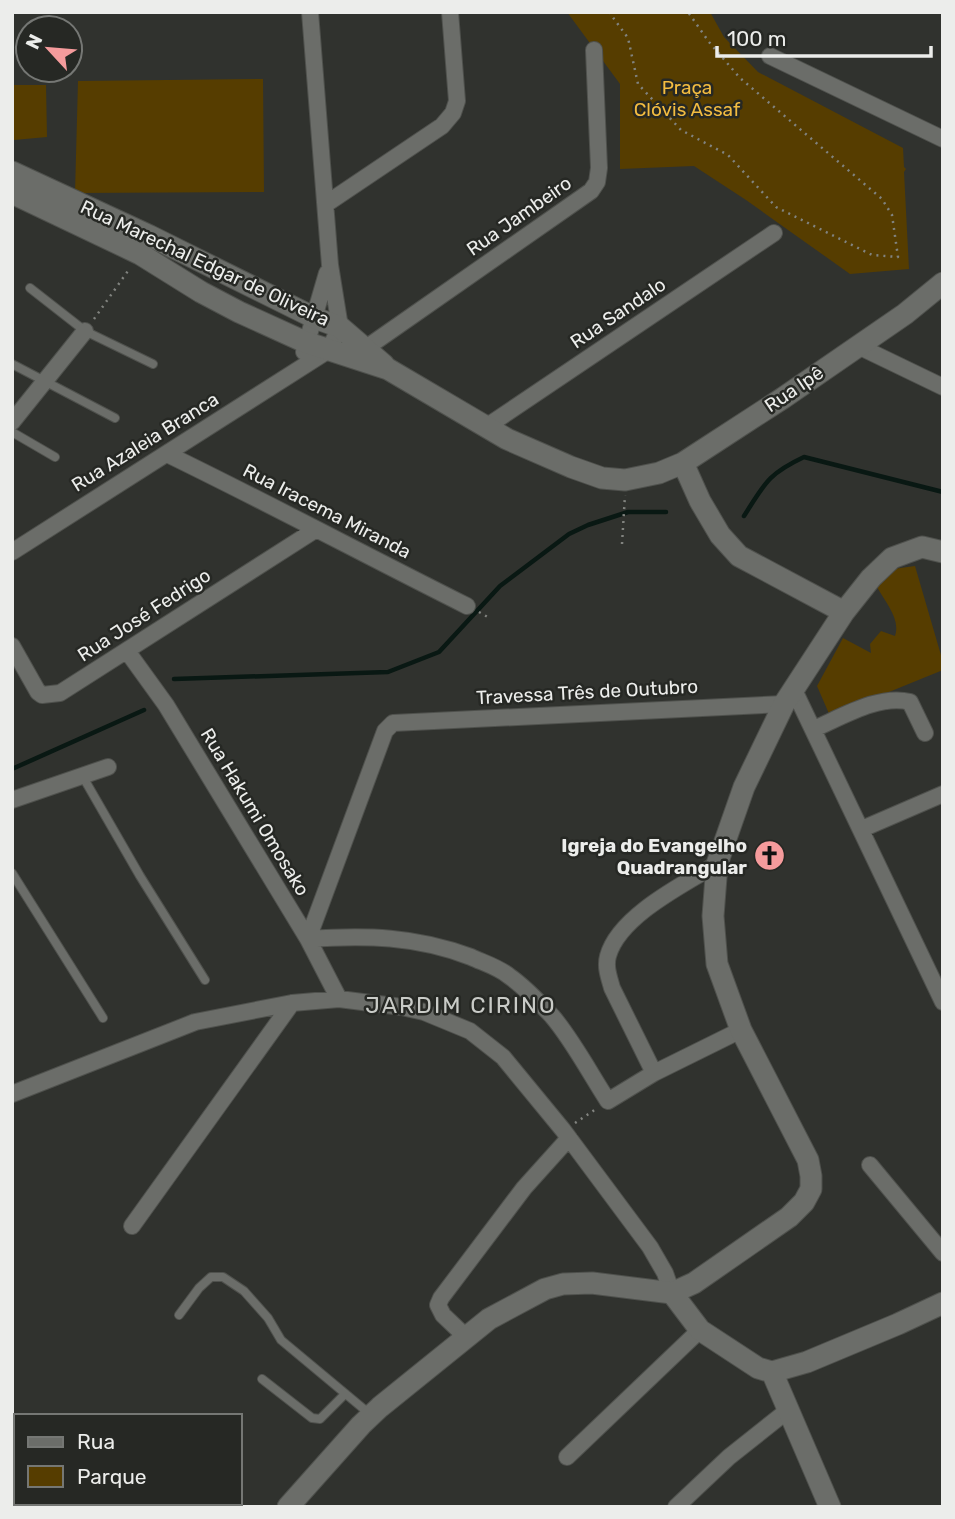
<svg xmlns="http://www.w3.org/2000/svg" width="955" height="1519" font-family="Rubik,sans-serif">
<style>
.green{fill:#563d00}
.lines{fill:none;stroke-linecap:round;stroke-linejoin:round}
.stream{stroke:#091813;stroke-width:4.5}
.lane-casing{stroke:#4f514d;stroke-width:10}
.street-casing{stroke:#4f514d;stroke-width:18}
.secondary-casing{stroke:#4f514d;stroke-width:23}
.path{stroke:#81837f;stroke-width:2.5;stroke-dasharray:2 5;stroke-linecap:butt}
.lane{stroke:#6b6d69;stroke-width:8}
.street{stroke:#6b6d69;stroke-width:16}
.secondary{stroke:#6b6d69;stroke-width:21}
.labels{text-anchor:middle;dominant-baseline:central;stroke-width:5;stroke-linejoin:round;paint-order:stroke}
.park-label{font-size:19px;fill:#f3bc40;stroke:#262824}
.street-label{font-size:19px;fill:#ecedeb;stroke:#262824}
.poi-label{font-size:19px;font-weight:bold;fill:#ecedeb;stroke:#262824;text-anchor:end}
.quarter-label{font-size:23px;letter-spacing:2px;fill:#c9cbc7;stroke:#262824}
</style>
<rect width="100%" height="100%" fill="#30322e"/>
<path class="green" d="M 567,12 L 710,12 L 724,37 L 758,72 L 903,148 L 904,167 L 906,169 L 904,172 L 909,269 L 850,274 L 746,200 L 694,166 L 620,169 L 620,84 Z
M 263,79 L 264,192 L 75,193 L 78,81 Z
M 13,85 L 46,85 L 47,137 L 14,140 Z
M 915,566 L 943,662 L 943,670 L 830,716 L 817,686 L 843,638 L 871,653 L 870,644 L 881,631 L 895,636 C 901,619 885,602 877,587 L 893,569 Z"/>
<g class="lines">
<path class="stream" d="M 744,516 C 765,483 768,474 804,457 L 943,492
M 174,679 L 388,672 L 439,652 L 500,586 L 569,534 L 588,525 L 628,512 L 666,512
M 12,769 L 144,710"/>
<defs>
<path id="lane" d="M 30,288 L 85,331 L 153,364
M 12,364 L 115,418
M 12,432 L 55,457
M 83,777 L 140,876 L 205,980
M 12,873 L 103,1018
M 179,1315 L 199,1288 L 211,1277 L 223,1277 L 244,1291 L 268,1318 L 281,1340 L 371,1415
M 262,1379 L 312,1418 L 320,1419 L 345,1394
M 174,1503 L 178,1507"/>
<path id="street" d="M 770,56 L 943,139
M 326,204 L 442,126 L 453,113 L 457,101 L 450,12
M 858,346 L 943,387
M 304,352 L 327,273
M 359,356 L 366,348 L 591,191 L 597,182 L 599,168 L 594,50
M 12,422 L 85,331
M 486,427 L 774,233
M 167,454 C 268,503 367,556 467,606
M 12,552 L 329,350 L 340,327 L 330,265 L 310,12
M 12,646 L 38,692 L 42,695 L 60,693 L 315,530
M 127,651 L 166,705 L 308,939 L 339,999
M 793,688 L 943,1002
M 814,729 C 842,717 879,694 910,702 L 925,733
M 12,800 L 108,767
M 862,829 L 943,794
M 741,1030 L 654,1073 L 608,1101 C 591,1075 572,1039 552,1016 C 539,1002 525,987 509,976 C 498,967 484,963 471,957 C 416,936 365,935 308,939 L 385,731 L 393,723 L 784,704
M 654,1073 L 612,988 C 609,977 605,967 608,956 C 619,916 684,884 717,864
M 12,1094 L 195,1022 L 292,1003 L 339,999 L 402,1007 L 424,1012 L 470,1031 L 503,1057 L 563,1130 L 650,1247 L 665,1273 L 672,1293
M 870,1165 L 943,1253
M 132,1226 L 292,1003
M 465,1336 L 443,1315 L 438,1305 L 441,1298 L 524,1188 L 569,1138
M 567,1457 L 700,1330
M 676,1507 L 729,1457 L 787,1411"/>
<path id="secondary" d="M 12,172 L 150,236 L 315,318 L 340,327 L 384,365
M 12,193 L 140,254 L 201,292 L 239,312 L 305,342 L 388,369 L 507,439 L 571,467 L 602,478 L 625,480 L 659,473 L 683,463 L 783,398 L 905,314 L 943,283
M 683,463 L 700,501 L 720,535 L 739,556 L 844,612
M 672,1293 L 700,1330 L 758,1368 L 772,1372 L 807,1362 L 898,1324 L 943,1303
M 772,1372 L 830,1507
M 288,1507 L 361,1425 L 380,1407 L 489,1319 L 545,1289 L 563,1284 L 592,1283 L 672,1293 L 694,1283 L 789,1217 L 804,1202 L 811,1189 L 811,1176 L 808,1160 L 741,1030 L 717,964 L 713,916 L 717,864 L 744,787 L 784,704 L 844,612 L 871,578 L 892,558 L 922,547 L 943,552"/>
</defs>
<use href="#lane" class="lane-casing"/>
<use href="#street" class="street-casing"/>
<use href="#secondary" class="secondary-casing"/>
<path class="path" d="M 609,12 L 628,38 L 638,84 L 681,130 L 728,155 L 776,207 L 872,255 L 898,257 L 892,215 L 882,199 L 740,78 L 709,42 L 688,12
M 94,319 L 130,268
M 622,544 L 625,495
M 479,612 L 491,619
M 575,1123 L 596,1109"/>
<use href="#lane" class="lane"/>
<use href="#street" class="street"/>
<use href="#secondary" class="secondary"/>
</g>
<defs>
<symbol id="church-disc" viewBox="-11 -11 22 22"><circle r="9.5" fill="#f59b9c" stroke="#262824"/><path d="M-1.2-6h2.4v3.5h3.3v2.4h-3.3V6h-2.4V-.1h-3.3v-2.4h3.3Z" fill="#111"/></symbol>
</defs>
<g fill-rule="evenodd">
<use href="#church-disc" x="752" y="838" width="35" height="35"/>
</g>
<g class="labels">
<g class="park-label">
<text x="687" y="87">Praça<tspan x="687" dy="22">Clóvis Assaf</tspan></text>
</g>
<g class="street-label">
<text transform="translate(519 216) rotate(-35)">Rua Jambeiro</text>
<text transform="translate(205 263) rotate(25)">Rua Marechal Edgar de Oliveira</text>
<text transform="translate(618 313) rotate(-34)">Rua Sandalo</text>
<text transform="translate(794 389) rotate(-34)">Rua Ipê</text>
<text transform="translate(145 442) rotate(-32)">Rua Azaleia Branca</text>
<text transform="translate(327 511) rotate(27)">Rua Iracema Miranda</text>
<text transform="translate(144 615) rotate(-33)">Rua José Fedrigo</text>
<text transform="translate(587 692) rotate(-3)">Travessa Três de Outubro</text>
<text transform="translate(255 812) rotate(59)">Rua Hakumi Omosako</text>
</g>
<g class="poi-label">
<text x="747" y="845">Igreja do Evangelho<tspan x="747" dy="22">Quadrangular</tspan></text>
</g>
<g class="quarter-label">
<text x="461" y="1005">JARDIM CIRINO</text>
</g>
</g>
<rect width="955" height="1519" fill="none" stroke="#ecedeb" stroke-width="28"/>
<rect x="14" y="1414" width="228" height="91" fill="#262824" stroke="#757774" stroke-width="2"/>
<rect x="28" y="1437" width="35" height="10" fill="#6b6d69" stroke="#757774" stroke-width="2"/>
<text x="77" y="1449" font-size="21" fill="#ecedeb">Rua</text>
<rect x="28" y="1466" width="35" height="21" fill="#563d00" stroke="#757774" stroke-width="2"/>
<text x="77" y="1484" font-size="21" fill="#ecedeb">Parque</text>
<g transform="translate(49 49) rotate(296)"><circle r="33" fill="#262824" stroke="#757774" stroke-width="2"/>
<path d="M0-5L12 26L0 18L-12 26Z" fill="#f59b9c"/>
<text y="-10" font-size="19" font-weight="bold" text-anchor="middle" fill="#ecedeb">N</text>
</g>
<path d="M717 46v10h214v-10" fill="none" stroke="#ecedeb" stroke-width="3.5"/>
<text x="727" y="46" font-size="21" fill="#ecedeb" stroke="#262824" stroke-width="5" paint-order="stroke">100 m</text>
</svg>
